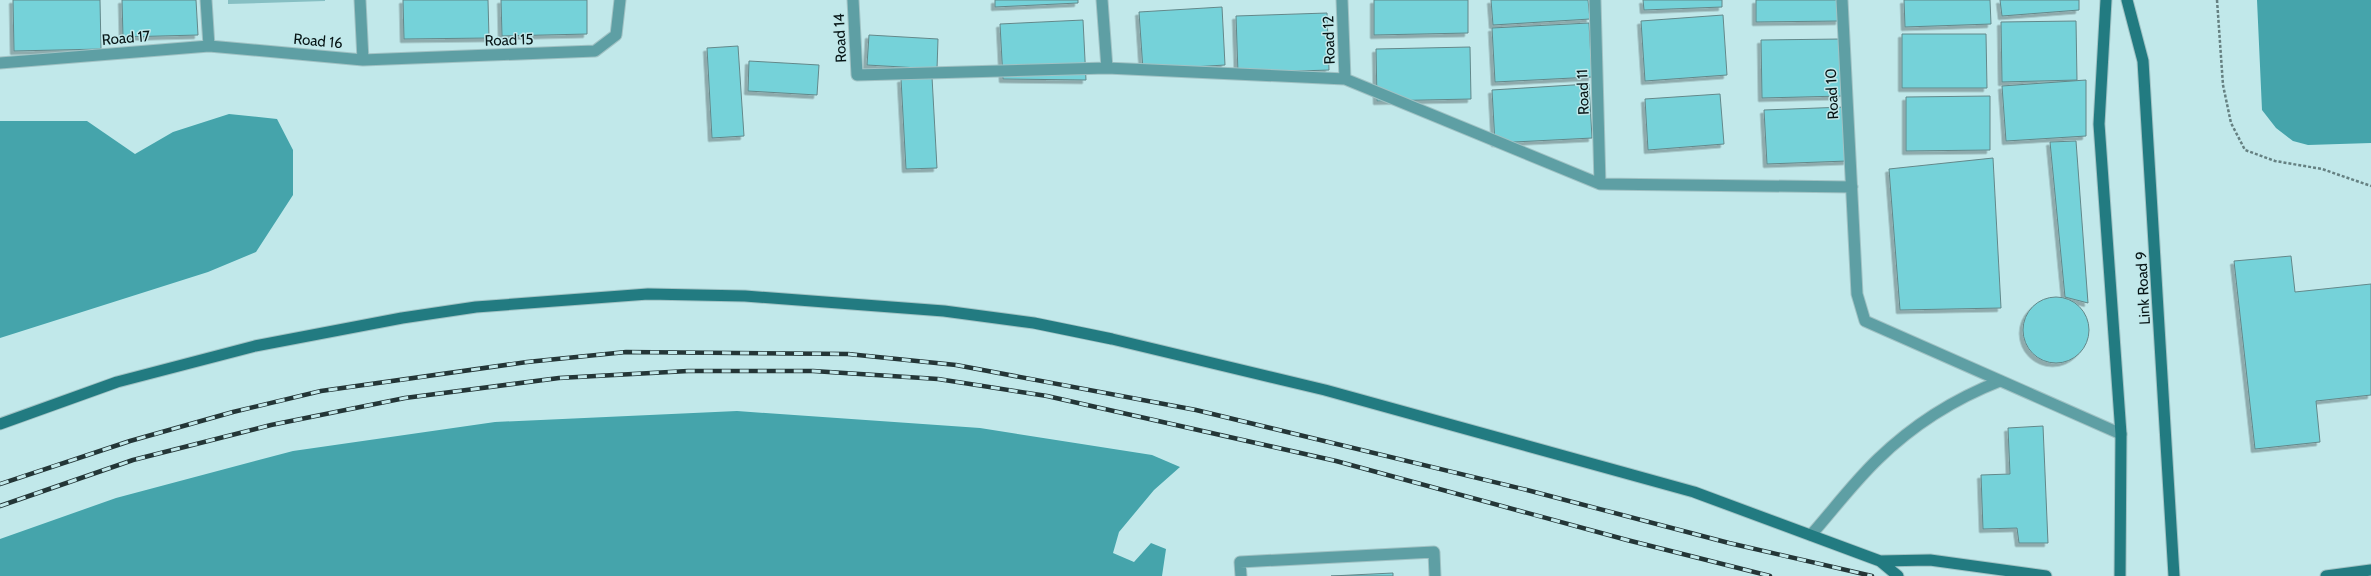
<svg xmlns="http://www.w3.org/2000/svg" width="2371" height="576" font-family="Cabin,sans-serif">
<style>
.green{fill:#86bfc3}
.water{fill:#45a4ab}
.building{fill:#75d2d9;stroke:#63888a;filter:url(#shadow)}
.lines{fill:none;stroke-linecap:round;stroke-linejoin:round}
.service-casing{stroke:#a0c2c4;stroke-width:13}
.minor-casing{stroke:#a0c2c4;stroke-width:13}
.secondary-casing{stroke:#a0c2c4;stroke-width:13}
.path{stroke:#658081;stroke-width:2.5;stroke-dasharray:3 2;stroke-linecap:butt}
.service{stroke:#5e9fa4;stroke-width:11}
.minor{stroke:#5e9fa4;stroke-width:11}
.secondary{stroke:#227b81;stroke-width:11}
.rail-casing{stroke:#243637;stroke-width:4.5}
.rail{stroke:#c1e8ea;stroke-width:3;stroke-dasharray:9;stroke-linecap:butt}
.labels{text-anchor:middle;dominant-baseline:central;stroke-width:3;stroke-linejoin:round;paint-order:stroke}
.street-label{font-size:15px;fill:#071516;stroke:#c1e8ea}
</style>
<defs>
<filter id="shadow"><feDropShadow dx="-3.5" dy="3.5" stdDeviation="0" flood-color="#0004"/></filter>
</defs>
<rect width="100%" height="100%" fill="#c1e8ea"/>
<path class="green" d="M 228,0 L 325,0 L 325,1 L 228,4 Z"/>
<path class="water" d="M 2257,0 L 2371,0 L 2371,143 L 2308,145 L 2293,141 L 2276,128 L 2262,110 Z
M 229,114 L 277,119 L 293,150 L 293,195 L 256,252 L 208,272 L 0,338 L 0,121 L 87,121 L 135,154 L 173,132 Z
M 737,411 L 980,428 L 1152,455 L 1180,467 L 1154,490 L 1119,532 L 1113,553 L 1134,562 L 1151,543 L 1166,549 L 1162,576 L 0,576 L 0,539 L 116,498 L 293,451 L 495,422 Z"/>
<path class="building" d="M 13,0 L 100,0 L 101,49 L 14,51 Z
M 122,0 L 196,0 L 198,35 L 123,37 Z
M 403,0 L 488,0 L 489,38 L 404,39 Z
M 501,0 L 587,0 L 587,34 L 502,36 Z
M 995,0 L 1078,0 L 1078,3 L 995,7 Z
M 1374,0 L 1468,0 L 1468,33 L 1374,35 Z
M 1491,0 L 1588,0 L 1590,19 L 1493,25 Z
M 1643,0 L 1722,0 L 1722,7 L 1644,10 Z
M 1756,0 L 1839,0 L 1839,21 L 1756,22 Z
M 1904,0 L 1990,0 L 1991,24 L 1905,27 Z
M 2000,0 L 2079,0 L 2079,10 L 2002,16 Z
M 1222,7 L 1225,65 L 1143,70 L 1139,12 Z
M 1327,13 L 1329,70 L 1238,73 L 1236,16 Z
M 1723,15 L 1727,75 L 1645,81 L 1641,21 Z
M 1083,20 L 1086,80 L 1003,79 L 1000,24 Z
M 2076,21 L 2077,80 L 2002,82 L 2001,22 Z
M 1589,23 L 1592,77 L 1495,82 L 1492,28 Z
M 1902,34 L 1986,34 L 1987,88 L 1902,88 Z
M 869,35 L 938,39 L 937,69 L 867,65 Z
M 1841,39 L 1842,96 L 1762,98 L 1761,40 Z
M 738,46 L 744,136 L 712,138 L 707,48 Z
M 1470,47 L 1471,99 L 1377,101 L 1376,49 Z
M 749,61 L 819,65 L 817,95 L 748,91 Z
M 932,77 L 937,168 L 906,169 L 901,79 Z
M 2086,80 L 2086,136 L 2006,141 L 2002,86 Z
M 1589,84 L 1592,138 L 1495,143 L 1492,90 Z
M 1720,94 L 1724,144 L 1648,150 L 1645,99 Z
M 1990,96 L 1990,150 L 1906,151 L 1906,97 Z
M 1845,107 L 1847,161 L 1767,164 L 1764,110 Z
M 2076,141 L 2088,303 L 2065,297 L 2050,142 Z
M 1993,158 L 2001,308 L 1900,310 L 1889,169 Z
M 2291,256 L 2295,292 L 2371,284 L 2371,395 L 2316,401 L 2320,442 L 2255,449 L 2234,261 Z
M2023 330a33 33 0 1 1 66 0a33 33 0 1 1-66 0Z
M 2043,426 L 2048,543 L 2019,543 L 2017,528 L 1983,529 L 1981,475 L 2010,474 L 2008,428 Z
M 1393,573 L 1393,576 L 1331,576 Z"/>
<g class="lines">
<defs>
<path id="service" d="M 1811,535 C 1833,510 1854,482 1878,459 C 1913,425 1954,399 2000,381"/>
<path id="minor" d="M 853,0 L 857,75 L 1107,68 L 1345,79 L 1600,184 L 1852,187
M 1102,0 L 1107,68
M 1342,0 L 1345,79
M 1595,0 L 1600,184
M 1842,0 L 1857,294 L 1865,321 L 2121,434
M 209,46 L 363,60 L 360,0
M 363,60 L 595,51 L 616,35 L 620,0
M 0,63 L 209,46 L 206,0
M 1241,576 L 1240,562 L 1434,552 L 1435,576"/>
<path id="secondary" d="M 2106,0 L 2099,124 L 2121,434 L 2120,576
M 2127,0 L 2143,61 L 2174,576
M 0,424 L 117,382 L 255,346 L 402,318 L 476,307 L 648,294 L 745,296 L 944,311 L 1034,323 L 1112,339 L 1325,390 L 1694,492 L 1880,561 L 1898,576
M 1880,561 L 1930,560 L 2046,576
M 2326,576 L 2371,570"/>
</defs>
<use href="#service" class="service-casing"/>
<use href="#minor" class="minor-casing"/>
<use href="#secondary" class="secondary-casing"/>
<path class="path" d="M 2217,0 L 2223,85 L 2231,123 L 2245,150 L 2275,161 L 2322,169 L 2371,186"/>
<use href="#service" class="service"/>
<use href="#minor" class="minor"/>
<use href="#secondary" class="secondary"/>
<defs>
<path id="rail" d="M 0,484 L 130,441 L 233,412 L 321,391 L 527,362 L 626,352 L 848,354 L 956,365 L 1196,410 L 1527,490 L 1729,543 L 1872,576
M 0,506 L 133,460 L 271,425 L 405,398 L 559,378 L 688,371 L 813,371 L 938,379 L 1047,396 L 1336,461 L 1627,540 L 1770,576"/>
</defs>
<use href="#rail" class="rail-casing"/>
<use href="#rail" class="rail"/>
</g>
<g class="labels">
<g class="street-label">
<text transform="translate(126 38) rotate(-5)">Road 17</text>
<text transform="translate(840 38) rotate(-93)">Road 14</text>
<text transform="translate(509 40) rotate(-2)">Road 15</text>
<text transform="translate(1329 40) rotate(-92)">Road 12</text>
<text transform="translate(318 41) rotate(5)">Road 16</text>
<text transform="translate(1583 92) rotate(-92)">Road 11</text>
<text transform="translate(1832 94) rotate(-93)">Road 10</text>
<text transform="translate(2143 288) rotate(-93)">Link Road 9</text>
</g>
</g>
</svg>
